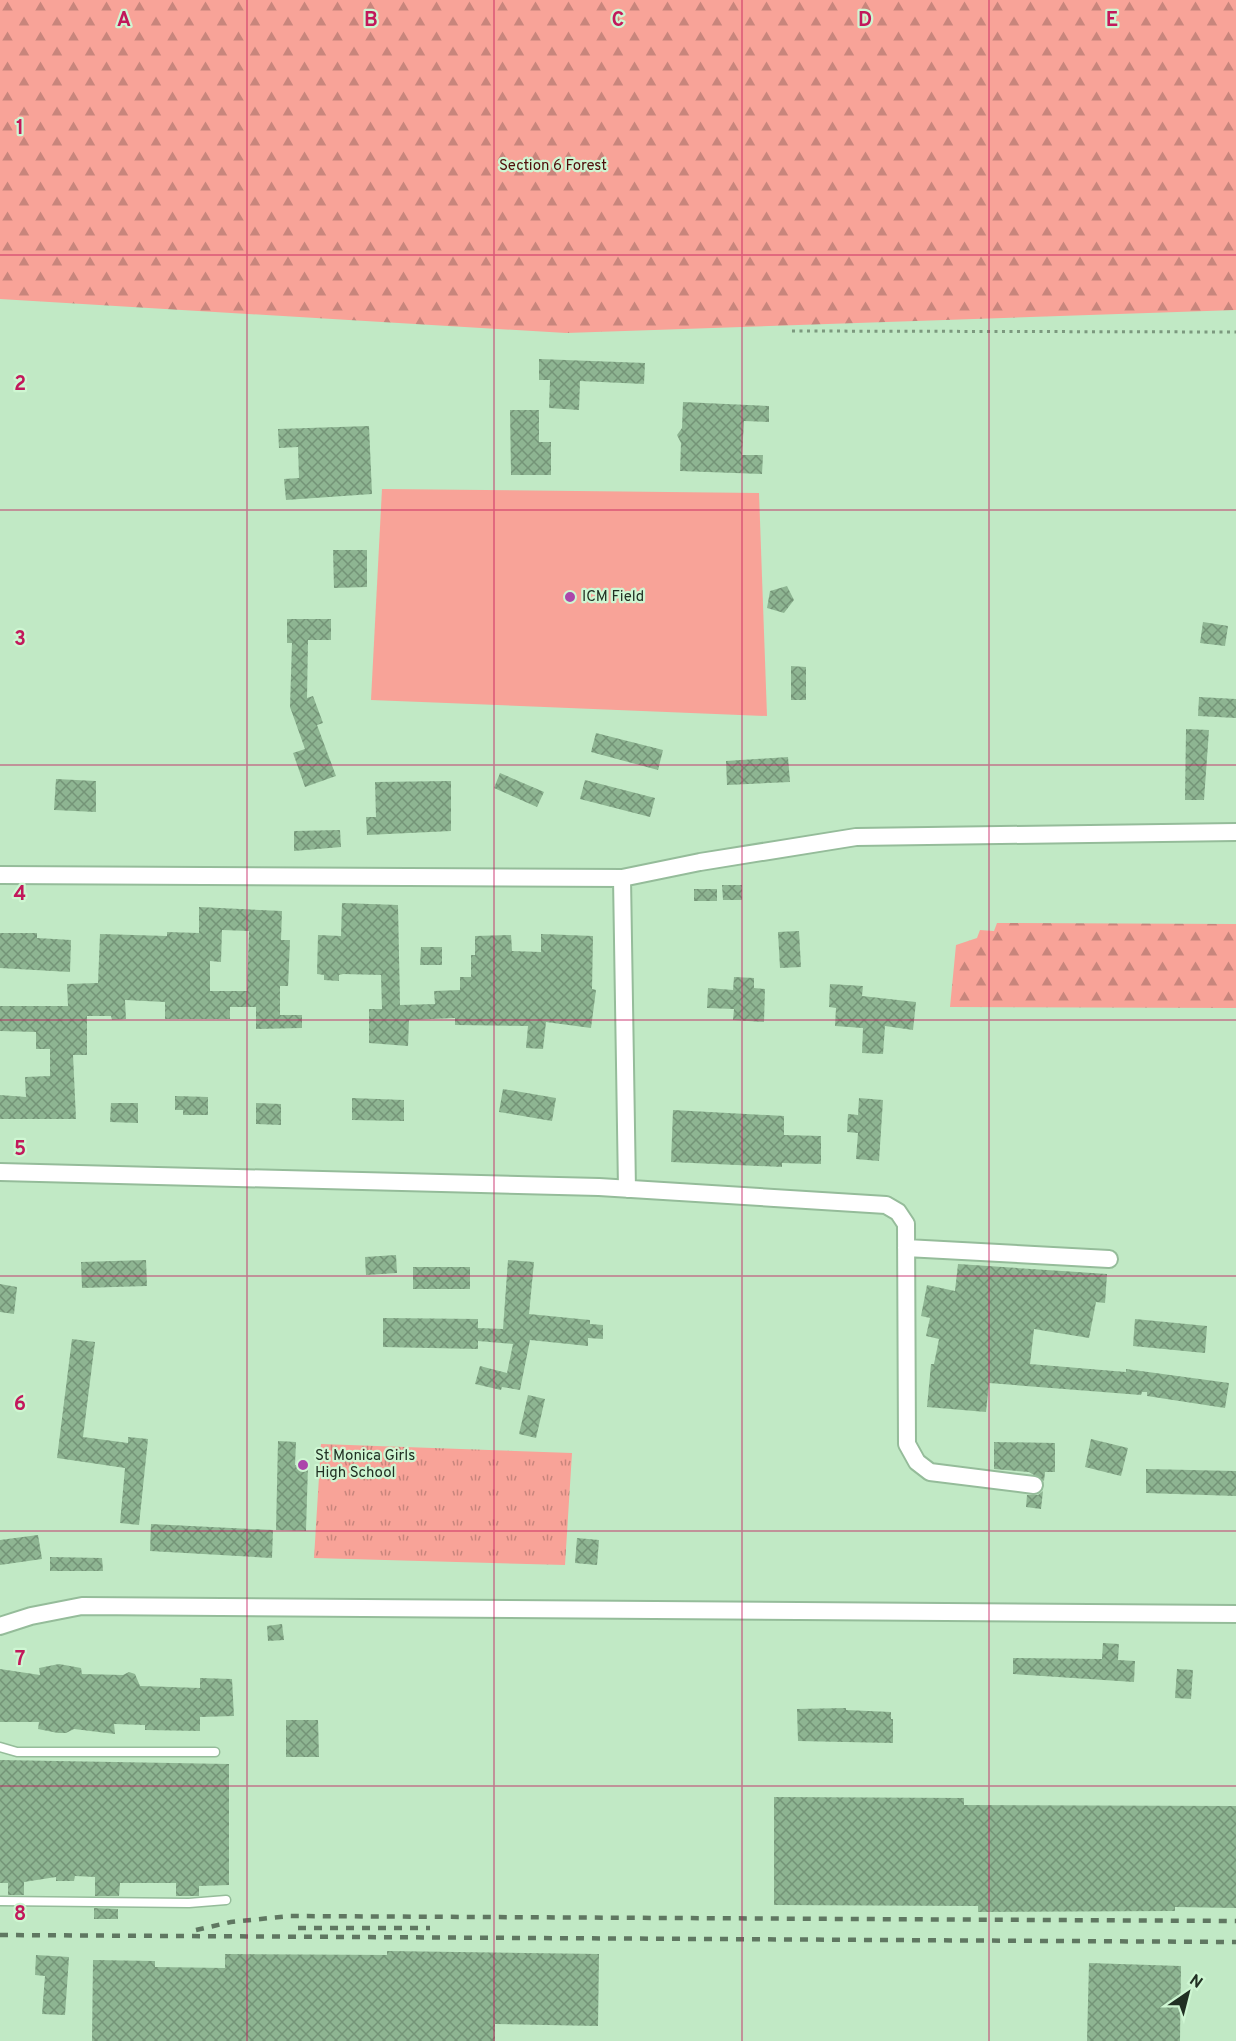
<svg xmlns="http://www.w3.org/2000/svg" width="1236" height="2041" font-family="Overpass,sans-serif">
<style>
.grass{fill:#f8a398}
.forest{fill:url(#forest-firs)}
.park{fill:url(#park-tufts)}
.building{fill:url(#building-cross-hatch);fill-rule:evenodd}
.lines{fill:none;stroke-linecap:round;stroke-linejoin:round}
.service-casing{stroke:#95bc9a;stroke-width:11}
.minor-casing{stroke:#95bc9a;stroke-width:20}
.path{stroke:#7c997f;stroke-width:3;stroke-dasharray:3 4.5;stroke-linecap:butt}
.service{stroke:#fff;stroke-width:8}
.minor{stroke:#fff;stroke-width:16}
.rail{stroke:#5f7761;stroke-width:4.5;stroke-dasharray:8 8;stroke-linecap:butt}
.grid{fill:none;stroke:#c2185b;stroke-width:1.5;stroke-opacity:0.55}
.poi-dot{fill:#ac46ab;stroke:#cef6d2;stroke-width:2}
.labels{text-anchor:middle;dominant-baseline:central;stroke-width:4.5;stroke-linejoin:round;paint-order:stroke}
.park-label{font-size:15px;fill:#4f0d0a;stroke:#cef6d2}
.poi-label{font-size:15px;fill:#213023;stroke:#cef6d2;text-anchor:start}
.grid-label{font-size:20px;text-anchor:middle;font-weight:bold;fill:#c2185b;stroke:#cef6d2;stroke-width:4.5;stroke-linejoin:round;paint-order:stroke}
</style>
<defs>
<pattern id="forest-firs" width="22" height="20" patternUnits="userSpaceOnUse" patternTransform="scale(1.5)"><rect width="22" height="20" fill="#f8a398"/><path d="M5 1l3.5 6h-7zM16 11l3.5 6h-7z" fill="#c8857c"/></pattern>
<pattern id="park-tufts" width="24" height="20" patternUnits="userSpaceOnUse" patternTransform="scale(1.5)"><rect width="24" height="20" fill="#f8a398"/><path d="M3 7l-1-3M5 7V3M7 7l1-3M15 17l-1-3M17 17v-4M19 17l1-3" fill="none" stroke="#c8857c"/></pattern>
<pattern id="building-cross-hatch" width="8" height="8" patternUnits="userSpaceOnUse" patternTransform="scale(1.5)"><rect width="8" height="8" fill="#8eb592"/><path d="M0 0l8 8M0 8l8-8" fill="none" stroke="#749477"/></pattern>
</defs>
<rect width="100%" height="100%" fill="#c1e9c5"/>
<path class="grass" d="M 382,489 L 759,493 L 767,716 L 371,700 Z"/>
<path class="forest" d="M 0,0 L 1236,0 L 1236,310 L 566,333 L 0,299 Z
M 997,923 L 1236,924 L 1236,1008 L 950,1007 L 956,945 L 977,938 L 980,930 L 994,931 Z"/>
<path class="park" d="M 321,1444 L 572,1453 L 565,1565 L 314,1558 Z"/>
<path class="building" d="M 539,359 L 645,363 L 644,384 L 580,381 L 579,410 L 549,408 L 550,380 L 539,380 Z
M 683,402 L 769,406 L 769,422 L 744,421 L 742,455 L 763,455 L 762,474 L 680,471 L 681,443 L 677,435 L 682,428 Z
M 510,410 L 539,410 L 539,442 L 551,442 L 551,475 L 511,475 Z
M 369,426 L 372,494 L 286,500 L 284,479 L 299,478 L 298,447 L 279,448 L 278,429 Z
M 333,550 L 367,550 L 367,587 L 334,588 Z
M 787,586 L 794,600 L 784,613 L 767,608 L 770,591 Z
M 287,619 L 331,619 L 331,640 L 308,640 L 307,698 L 313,696 L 323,723 L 317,725 L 336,776 L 305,787 L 293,753 L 305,749 L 290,707 L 292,643 L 287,643 Z
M 1203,622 L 1228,626 L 1225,646 L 1200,643 Z
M 791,666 L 806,667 L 806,700 L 791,700 Z
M 1199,697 L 1236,699 L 1236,718 L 1198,716 Z
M 1186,729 L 1209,730 L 1204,800 L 1185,800 Z
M 596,733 L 663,750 L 658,770 L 591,752 Z
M 788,757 L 790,782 L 727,785 L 726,761 Z
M 500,773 L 544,792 L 537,807 L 494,788 Z
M 56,779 L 96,781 L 96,812 L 54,810 Z
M 585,780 L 655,798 L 650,817 L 580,799 Z
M 451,781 L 451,831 L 367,835 L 366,817 L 376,817 L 375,782 Z
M 340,830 L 341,847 L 294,851 L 294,831 Z
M 722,885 L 742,885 L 742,900 L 723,900 Z
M 694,889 L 717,889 L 717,901 L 694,901 Z
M 342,903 L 398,905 L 400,1005 L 435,1004 L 434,991 L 460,990 L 460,977 L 471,977 L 471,955 L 475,955 L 475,936 L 511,935 L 512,951 L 541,952 L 541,934 L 593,936 L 592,989 L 596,990 L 591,1028 L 546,1022 L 543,1049 L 526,1048 L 528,1026 L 455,1025 L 455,1018 L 409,1020 L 408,1046 L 369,1043 L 369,1009 L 382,1009 L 381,975 L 343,974 L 339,975 L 339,981 L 324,980 L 324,975 L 317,974 L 318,935 L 341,936 Z
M 199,907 L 282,911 L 281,940 L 290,940 L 288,986 L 280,986 L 280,1015 L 302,1015 L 302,1028 L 256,1029 L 256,1007 L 230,1007 L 230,1019 L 165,1019 L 165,1002 L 125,1000 L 126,1019 L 112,1020 L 111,1016 L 87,1016 L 87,1055 L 73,1055 L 76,1119 L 0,1119 L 0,1095 L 26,1097 L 25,1077 L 50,1076 L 50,1049 L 36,1049 L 36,1032 L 0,1031 L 0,1006 L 68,1006 L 67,984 L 98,983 L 100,934 L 167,936 L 167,932 L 199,933 ZM 222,930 L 249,931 L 247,991 L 210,991 L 210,961 L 221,962 Z
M 799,931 L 801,967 L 780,968 L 778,932 Z
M 0,933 L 37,933 L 37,938 L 71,940 L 70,972 L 0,968 Z
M 421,947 L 442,947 L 442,965 L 420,965 Z
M 734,977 L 754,978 L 754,988 L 765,989 L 764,1022 L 733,1020 L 734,1009 L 707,1008 L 708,988 L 733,990 Z
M 830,984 L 863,986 L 862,996 L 916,1002 L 913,1030 L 885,1026 L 883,1054 L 862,1053 L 863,1028 L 835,1026 L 836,1008 L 829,1007 Z
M 503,1089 L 556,1098 L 552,1121 L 499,1112 Z
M 175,1096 L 208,1097 L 208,1115 L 183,1115 L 183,1110 L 175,1110 Z
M 352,1098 L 404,1100 L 404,1121 L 352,1120 Z
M 859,1098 L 883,1100 L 879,1161 L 856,1159 L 858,1133 L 847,1132 L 848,1114 L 858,1115 Z
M 111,1103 L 138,1103 L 138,1123 L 110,1122 Z
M 256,1103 L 281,1104 L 281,1125 L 256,1124 Z
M 673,1110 L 784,1116 L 784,1135 L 821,1136 L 821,1164 L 782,1163 L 782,1167 L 671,1162 Z
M 396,1255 L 397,1273 L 366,1275 L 365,1257 Z
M 146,1260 L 147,1286 L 82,1288 L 81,1262 Z
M 508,1260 L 534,1262 L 529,1314 L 590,1320 L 590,1324 L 603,1325 L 603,1339 L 588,1338 L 588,1346 L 530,1340 L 520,1390 L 502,1387 L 501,1390 L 475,1384 L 480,1366 L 507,1373 L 513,1344 L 478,1341 L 478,1349 L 383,1347 L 383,1318 L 478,1319 L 478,1328 L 503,1329 Z
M 958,1264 L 1107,1274 L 1105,1303 L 1096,1302 L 1089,1338 L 1034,1329 L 1030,1364 L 1126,1372 L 1126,1369 L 1229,1383 L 1225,1408 L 1147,1396 L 1147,1392 L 1142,1392 L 1141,1395 L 989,1383 L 986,1412 L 927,1407 L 931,1364 L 934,1364 L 939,1339 L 926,1336 L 930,1318 L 921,1316 L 927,1285 L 955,1291 Z
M 413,1267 L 470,1267 L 470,1289 L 413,1289 Z
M 0,1284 L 17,1287 L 14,1314 L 0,1312 Z
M 1135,1319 L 1207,1326 L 1205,1353 L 1133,1346 Z
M 72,1339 L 95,1342 L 83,1437 L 128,1443 L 128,1437 L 148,1439 L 139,1525 L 120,1523 L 125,1468 L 57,1458 Z
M 528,1395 L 545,1399 L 536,1438 L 519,1434 Z
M 1091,1439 L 1128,1448 L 1121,1476 L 1085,1467 Z
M 278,1441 L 296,1442 L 295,1465 L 308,1465 L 306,1531 L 276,1530 Z
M 994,1442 L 1055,1443 L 1055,1472 L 1045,1472 L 1044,1481 L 1029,1472 L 994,1469 Z
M 1146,1469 L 1236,1471 L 1236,1496 L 1146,1493 Z
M 1043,1491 L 1041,1509 L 1026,1507 L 1027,1495 L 1038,1495 Z
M 151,1524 L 273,1530 L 272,1558 L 150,1551 Z
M 38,1535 L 42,1559 L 0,1565 L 0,1540 Z
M 577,1538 L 599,1540 L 597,1565 L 575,1563 Z
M 50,1557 L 102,1558 L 103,1571 L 50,1571 Z
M 282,1624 L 284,1640 L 268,1641 L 267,1626 Z
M 1103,1643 L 1119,1644 L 1118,1660 L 1135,1661 L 1134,1682 L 1013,1674 L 1013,1658 L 1102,1659 Z
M 59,1664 L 81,1668 L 82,1674 L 123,1675 L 129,1672 L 135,1674 L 140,1686 L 200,1688 L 200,1678 L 232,1679 L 234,1716 L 200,1717 L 200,1731 L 145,1730 L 145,1725 L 114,1724 L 115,1734 L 74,1729 L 66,1733 L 58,1733 L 38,1729 L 39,1722 L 0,1722 L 0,1669 L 40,1675 L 39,1668 Z
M 1177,1669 L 1193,1670 L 1191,1699 L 1175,1698 Z
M 846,1708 L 846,1710 L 891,1712 L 891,1719 L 893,1719 L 893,1743 L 798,1741 L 797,1709 Z
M 286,1720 L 318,1720 L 319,1757 L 286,1757 Z
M 0,1760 L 229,1764 L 229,1885 L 199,1886 L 199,1896 L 176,1896 L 176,1883 L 120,1883 L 119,1896 L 95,1896 L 95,1877 L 75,1876 L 74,1881 L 56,1881 L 56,1877 L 24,1882 L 24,1895 L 8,1895 L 8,1883 L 0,1883 Z
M 774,1797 L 964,1798 L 964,1805 L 1236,1806 L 1236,1908 L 1175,1907 L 1175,1911 L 978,1912 L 978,1906 L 774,1905 Z
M 94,1908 L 118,1909 L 118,1919 L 94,1919 Z
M 387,1951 L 599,1954 L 598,2026 L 495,2024 L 495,2041 L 92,2041 L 93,1960 L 155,1961 L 155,1967 L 225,1968 L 225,1954 L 387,1955 Z
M 36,1955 L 69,1957 L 65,2015 L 42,2014 L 45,1976 L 35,1975 Z
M 1089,1963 L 1181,1966 L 1180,2041 L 1087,2041 Z"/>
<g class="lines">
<defs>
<path id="service" d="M 0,1747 L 17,1752 L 215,1752
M 0,1901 L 189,1903 L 226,1900"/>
<path id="minor" d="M 0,875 L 622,878 L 700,862 L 856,837 L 1236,832
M 622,878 L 627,1189
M 0,1172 L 599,1187 L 886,1205 L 898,1212 L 906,1224 L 907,1444 L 917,1462 L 930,1472 L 1034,1485
M 906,1248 L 1109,1259
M 0,1626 L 31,1616 L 82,1606 L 1236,1614"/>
</defs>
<use href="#service" class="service-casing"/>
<use href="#minor" class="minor-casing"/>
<path class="path" d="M 792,331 L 1236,332"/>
<use href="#service" class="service"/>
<use href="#minor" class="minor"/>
<path class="rail" d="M 298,1928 L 430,1928
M 196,1930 L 231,1922 L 290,1916 L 1236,1921
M 0,1935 L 1236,1942"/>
</g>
<path class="grid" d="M 247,0 L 247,2041M 494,0 L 494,2041M 742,0 L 742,2041M 989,0 L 989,2041M 0,255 L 1236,255M 0,510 L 1236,510M 0,765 L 1236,765M 0,1020 L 1236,1020M 0,1276 L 1236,1276M 0,1531 L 1236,1531M 0,1786 L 1236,1786"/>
<g class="poi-dot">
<circle cx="570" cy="597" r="6"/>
<circle cx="303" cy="1465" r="6"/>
</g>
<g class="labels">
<g class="park-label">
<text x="553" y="166">Section 6 Forest</text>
</g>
<g class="poi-label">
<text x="582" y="597">ICM Field</text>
<text x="315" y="1456">St Monica Girls<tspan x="315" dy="17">High School</tspan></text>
</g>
</g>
<g class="grid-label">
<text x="124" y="26">A</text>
<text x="371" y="26">B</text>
<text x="618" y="26">C</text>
<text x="865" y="26">D</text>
<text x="1112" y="26">E</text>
<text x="20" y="134">1</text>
<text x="20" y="390">2</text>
<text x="20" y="645">3</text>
<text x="20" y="900">4</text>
<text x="20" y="1155">5</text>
<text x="20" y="1410">6</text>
<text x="20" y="1665">7</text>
<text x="20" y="1920">8</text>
</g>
<g transform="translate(1188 1993) rotate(35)" stroke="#cef6d2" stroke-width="4.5" paint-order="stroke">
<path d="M0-4.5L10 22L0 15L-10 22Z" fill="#213023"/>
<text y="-9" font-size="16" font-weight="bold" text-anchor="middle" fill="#213023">N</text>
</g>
</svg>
